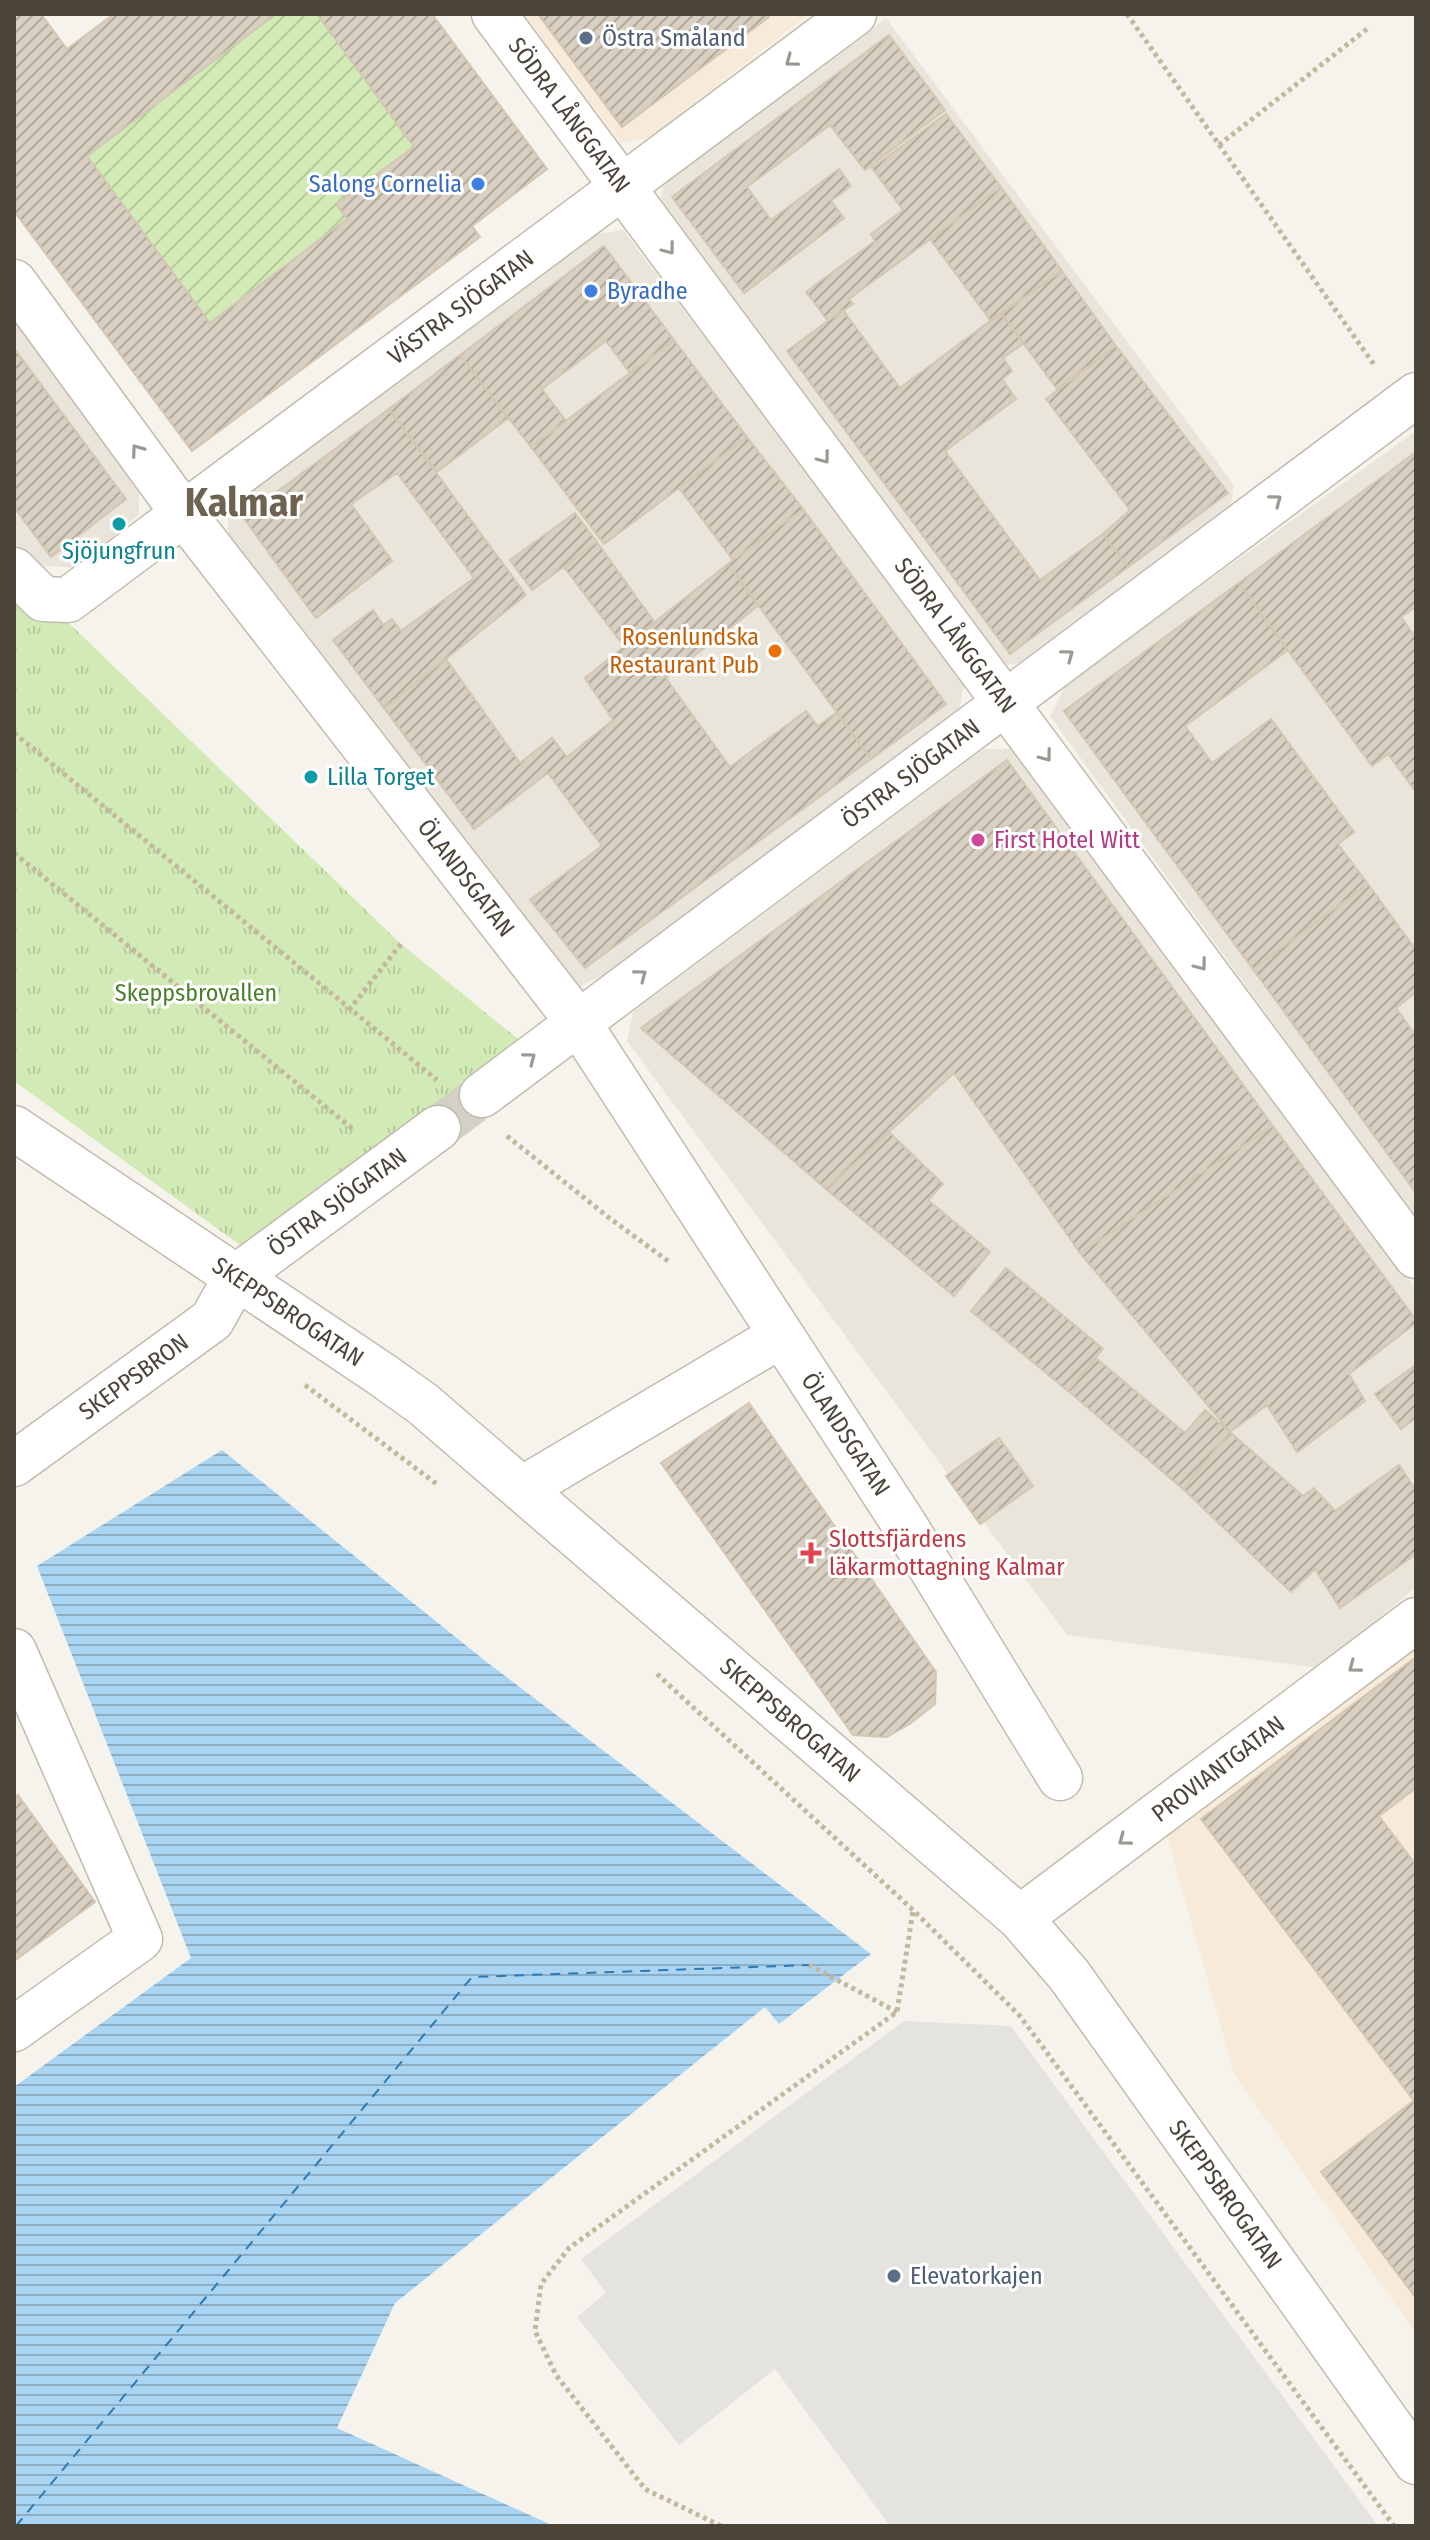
<svg xmlns="http://www.w3.org/2000/svg" width="1430" height="2540" font-family="'Fira Sans Condensed',sans-serif">
<style>
.residential{fill:#eae5da}
.commercial{fill:#f7ead8}
.park{fill:url(#park-tufts)}
.garden{fill:url(#garden-furrows)}
.parking{fill:#e5e3e0}
.water{fill:url(#water-rules)}
.lines{fill:none;stroke-linecap:round;stroke-linejoin:round}
.ferry{stroke:#2e7ab2;stroke-width:2;stroke-dasharray:10 8;stroke-linecap:butt}
.building{fill:url(#building-hatch);stroke:#d3c7b4;stroke-width:2}
.minor-tunnel{stroke:#d4d0c8;stroke-width:44;stroke-dasharray:44 22;stroke-linecap:butt}
.minor-casing{stroke:#c2bbae;stroke-width:47}
.path{stroke:#c4b79f;stroke-width:5;stroke-dasharray:4 4;stroke-linecap:butt}
.minor{stroke:#fff;stroke-width:44}
.oneway{stroke:#9c9892}
.service-dot{fill:#5c6f8a;stroke:#fff;stroke-width:3}
.shop-dot{fill:#3f7fe0;stroke:#fff;stroke-width:3}
.culture-dot{fill:#0f9aa8;stroke:#fff;stroke-width:3}
.food-dot{fill:#e8710a;stroke:#fff;stroke-width:3}
.hotel-dot{fill:#d1479c;stroke:#fff;stroke-width:3}
.health-dot{fill:#e0444e;stroke:#fff;stroke-width:3}
.labels{text-anchor:middle;dominant-baseline:central;stroke-width:6;stroke-linejoin:round;paint-order:stroke}
.service-label{font-size:24px;fill:#4e5e75;stroke:#fff;text-anchor:start}
.street-label{font-size:24px;fill:#4b4439;stroke:#fff}
.shop-label{font-size:24px;fill:#366cbe;stroke:#fff;text-anchor:end}
.culture-label{font-size:24px;fill:#0d838f;stroke:#fff}
.food-label{font-size:24px;fill:#c56008;stroke:#fff;text-anchor:end}
.hotel-label{font-size:24px;fill:#b23c85;stroke:#fff;text-anchor:start}
.park-label{font-size:24px;fill:#4a7f2a;stroke:#fff}
.health-label{font-size:24px;fill:#be3a42;stroke:#fff;text-anchor:start}
.town-label{font-size:40px;font-weight:bold;fill:#6e6250;stroke:#fff}
</style>
<defs>
<pattern id="park-tufts" width="24" height="20" patternUnits="userSpaceOnUse" patternTransform="scale(2)"><rect width="24" height="20" fill="#d2eab5"/><path d="M3 7l-1-3M5 7V3M7 7l1-3M15 17l-1-3M17 17v-4M19 17l1-3" fill="none" stroke="#b6ca9c"/></pattern>
<pattern id="garden-furrows" width="10" height="10" patternUnits="userSpaceOnUse" patternTransform="scale(2)"><rect width="10" height="10" fill="#d2eab5"/><path d="M-1 1l2-2M0 10L10 0M9 11l2-2" fill="none" stroke="#b6ca9c"/></pattern>
<pattern id="water-rules" width="6" height="5" patternUnits="userSpaceOnUse" patternTransform="scale(2)"><rect width="6" height="5" fill="#a9d4f2"/><path d="M0 2.5h6" fill="none" stroke="#8caec5"/></pattern>
<pattern id="building-hatch" width="6" height="6" patternUnits="userSpaceOnUse" patternTransform="scale(2)"><rect width="6" height="6" fill="#d8cfc1"/><path d="M-1 1l2-2M0 6l6-6M5 7l2-2" fill="none" stroke="#b1aa9e"/></pattern>
</defs>
<rect width="100%" height="100%" fill="#f6f3ec"/>
<path class="residential" d="M 886,18 L 1234,485 L 1230,512 L 1026,662 L 1006,665 L 660,211 L 663,184 Z
M 623,230 L 964,682 L 959,713 L 610,972 L 580,986 L 560,967 L 228,542 L 228,498 L 585,236 Z
M 14,311 L 139,481 L 139,514 L 77,568 L 38,565 L 14,545 Z
M 1416,432 L 1416,1220 L 1050,716 L 1067,683 L 1413,433 Z
M 984,749 L 1021,749 L 1416,1289 L 1416,1587 L 1319,1668 L 1067,1635 L 627,1041 L 633,1012 Z"/>
<path class="commercial" d="M 524,14 L 809,14 L 649,138 L 621,143 Z
M 1416,1638 L 1416,2334 L 1234,2073 L 1165,1830 Z"/>
<path class="park" d="M 14,570 L 401,944 L 523,1043 L 244,1248 L 14,1081 Z"/>
<path class="garden" d="M 276,14 L 317,14 L 414,147 L 336,204 L 347,219 L 210,323 L 87,156 Z"/>
<path class="parking" d="M 904,2021 L 1011,2026 L 1378,2526 L 890,2526 L 775,2369 L 679,2445 L 577,2317 L 606,2293 L 581,2259 Z"/>
<path class="water" d="M 222,1450 L 488,1663 L 871,1954 L 779,2024 L 765,2007 L 395,2303 L 337,2428 L 554,2526 L 14,2526 L 14,2087 L 191,1958 L 37,1566 Z"/>
<g class="lines">
<path class="ferry" d="M 16,2526 L 472,1977 L 809,1965"/>
</g>
<path class="building" d="M 14,14 L 41,14 L 67,49 L 114,14 L 276,14 L 87,156 L 210,323 L 347,219 L 336,204 L 414,147 L 317,14 L 432,14 L 547,169 L 472,226 L 480,237 L 192,451 L 14,211 Z
M 538,14 L 766,14 L 769,17 L 622,127 Z
M 889,35 L 945,110 L 865,170 L 830,125 L 747,187 L 771,220 L 839,169 L 851,186 L 831,201 L 844,218 L 744,293 L 672,197 Z
M 946,114 L 1001,187 L 849,299 L 853,304 L 828,321 L 806,292 L 875,241 L 871,234 L 903,210 L 872,168 Z
M 1001,187 L 1062,271 L 991,321 L 930,239 Z
M 604,246 L 674,340 L 630,373 L 606,341 L 542,389 L 566,421 L 531,447 L 460,355 Z
M 1062,271 L 1116,346 L 1057,389 L 1001,313 Z
M 843,310 L 900,388 L 1001,313 L 1024,343 L 1003,358 L 1012,371 L 1002,379 L 1016,399 L 945,451 L 1040,580 L 1103,534 L 1128,567 L 1010,654 L 787,351 Z
M 674,340 L 747,437 L 604,544 L 531,447 Z
M 1116,346 L 1228,493 L 1128,567 L 1103,534 L 1130,510 L 1046,399 Z
M 14,348 L 126,499 L 51,557 L 14,507 Z
M 460,355 L 508,418 L 437,472 L 389,409 Z
M 389,409 L 526,595 L 384,708 L 333,640 L 373,610 L 383,625 L 392,619 L 401,631 L 474,578 L 397,473 L 351,504 L 392,561 L 316,618 L 243,517 Z
M 747,437 L 803,509 L 733,560 L 679,488 Z
M 1416,452 L 1416,607 L 1401,617 L 1416,638 L 1416,792 L 1388,754 L 1372,766 L 1239,583 Z
M 803,509 L 946,704 L 871,759 L 728,564 Z
M 575,513 L 597,542 L 532,590 L 510,560 Z
M 597,542 L 655,623 L 624,646 L 564,567 Z
M 728,564 L 759,605 L 666,678 L 636,637 Z
M 1239,583 L 1288,650 L 1185,726 L 1212,763 L 1271,719 L 1354,832 L 1338,844 L 1368,884 L 1253,969 L 1064,711 Z
M 636,637 L 730,767 L 806,711 L 818,726 L 837,712 L 871,759 L 585,968 L 530,900 L 602,846 L 548,773 L 474,829 L 384,708 L 446,659 L 520,763 L 552,738 L 567,757 L 613,720 L 585,678 Z
M 1007,760 L 1273,1126 L 1080,1253 L 954,1073 L 826,1189 L 641,1028 Z
M 1368,884 L 1416,950 L 1416,992 L 1396,1008 L 1416,1036 L 1416,1193 L 1253,969 Z
M 1273,1126 L 1416,1320 L 1416,1323 L 1349,1374 L 1365,1401 L 1297,1452 L 1267,1405 L 1230,1432 L 1080,1253 Z
M 889,1132 L 943,1184 L 928,1200 L 990,1252 L 954,1296 L 826,1189 Z
M 1006,1268 L 1103,1349 L 1068,1391 L 971,1311 Z
M 1096,1358 L 1185,1433 L 1205,1410 L 1230,1432 L 1183,1489 L 1068,1391 Z
M 1416,1365 L 1416,1418 L 1401,1429 L 1375,1394 Z
M 749,1403 L 936,1672 L 935,1704 L 911,1723 L 887,1737 L 853,1735 L 661,1463 Z
M 1230,1432 L 1303,1496 L 1314,1488 L 1335,1511 L 1399,1465 L 1416,1491 L 1416,1554 L 1340,1608 L 1315,1569 L 1291,1592 L 1183,1489 Z
M 999,1438 L 1033,1486 L 980,1524 L 946,1476 Z
M 1416,1657 L 1416,1788 L 1379,1816 L 1416,1865 L 1416,2099 L 1414,2101 L 1201,1819 Z
M 18,1795 L 95,1902 L 14,1961 L 14,1798 Z
M 1416,2099 L 1416,2298 L 1321,2172 Z"/>
<g class="lines">
<path class="minor-tunnel" d="M 438,1128 L 482,1095"/>
<defs>
<g id="minor">
<path id="s1" d="M 494,14 L 1416,1256"/>
<path id="s2" d="M 14,282 L 183,513 L 578,1022 L 904,1524 L 1060,1778"/>
<path id="s3" d="M 14,570 L 43,599 L 68,600 L 854,14"/>
<path id="s4" d="M 482,1095 L 1416,395"/>
<path id="s5" d="M 14,1128 L 381,1374 L 423,1404 L 1020,1918 L 1069,1975 L 1416,2462"/>
<path id="s6" d="M 14,1464 L 212,1320 L 236,1277 L 438,1128"/>
<path d="M 522,1489 L 780,1336"/>
<path d="M 14,1651 L 140,1939 L 14,2029"/>
<path id="s7" d="M 1020,1918 L 1416,1620"/>
</g>
</defs>
<use href="#minor" class="minor-casing"/>
<path class="path" d="M 1127,14 L 1375,366
M 1219,145 L 1367,29
M 14,733 L 437,1080
M 14,853 L 354,1130
M 349,1010 L 401,944
M 507,1136 L 608,1217 L 668,1261
M 305,1385 L 438,1485
M 657,1674 L 913,1910 L 1020,2016 L 1394,2526
M 809,1965 L 897,2012
M 721,2526 L 645,2489 L 556,2375 L 535,2331 L 541,2284 L 569,2248 L 897,2012 L 913,1911"/>
<use href="#minor" class="minor"/>
</g>
<defs><path id="oneway-chevron" d="M-2-3.5L2.5 0L-2 3.5" fill="none" stroke-width="1.6" stroke-linecap="round" stroke-linejoin="round" transform="scale(2)"/></defs>
<g class="oneway">
<use href="#oneway-chevron" transform="translate(791 61) rotate(143)"/>
<use href="#oneway-chevron" transform="translate(669 249) rotate(53)"/>
<use href="#oneway-chevron" transform="translate(137 450) rotate(-126)"/>
<use href="#oneway-chevron" transform="translate(824 458) rotate(53)"/>
<use href="#oneway-chevron" transform="translate(1276 500) rotate(-37)"/>
<use href="#oneway-chevron" transform="translate(1068 655) rotate(-37)"/>
<use href="#oneway-chevron" transform="translate(1046 756) rotate(53)"/>
<use href="#oneway-chevron" transform="translate(1201 965) rotate(53)"/>
<use href="#oneway-chevron" transform="translate(641 975) rotate(-37)"/>
<use href="#oneway-chevron" transform="translate(530 1058) rotate(-37)"/>
<use href="#oneway-chevron" transform="translate(1354 1667) rotate(143)"/>
<use href="#oneway-chevron" transform="translate(1124 1840) rotate(143)"/>
</g>
<g class="service-dot">
<circle cx="586" cy="38" r="8"/>
<circle cx="894" cy="2276" r="8"/>
</g>
<g class="shop-dot">
<circle cx="478" cy="184" r="8"/>
<circle cx="591" cy="291" r="8"/>
</g>
<g class="culture-dot">
<circle cx="119" cy="524" r="8"/>
<circle cx="311" cy="777" r="8"/>
</g>
<circle class="food-dot" cx="775" cy="651" r="8"/>
<circle class="hotel-dot" cx="978" cy="840" r="8"/>
<path class="health-dot" d="M807 1541h8v8h8v8h-8v8h-8v-8h-8v-8h8z"/>
<g class="labels">
<g class="service-label">
<text x="602" y="38">Östra Småland</text>
<text x="910" y="2276">Elevatorkajen</text>
</g>
<g class="street-label">
<text stroke="none"><textPath href="#s1" startOffset="126">SÖDRA LÅNGGATAN</textPath></text>
<text stroke="none"><textPath href="#s3" startOffset="556">VÄSTRA SJÖGATAN</textPath></text>
<text stroke="none"><textPath href="#s1" startOffset="774">SÖDRA LÅNGGATAN</textPath></text>
<text stroke="none"><textPath href="#s4" startOffset="536">ÖSTRA SJÖGATAN</textPath></text>
<text stroke="none"><textPath href="#s2" startOffset="748">ÖLANDSGATAN</textPath></text>
<text stroke="none"><textPath href="#s6" startOffset="420">ÖSTRA SJÖGATAN</textPath></text>
<text stroke="none"><textPath href="#s5" startOffset="330">SKEPPSBROGATAN</textPath></text>
<text stroke="none"><textPath href="#s6" startOffset="148">SKEPPSBRON</textPath></text>
<text stroke="none"><textPath href="#s2" startOffset="1422">ÖLANDSGATAN</textPath></text>
<text stroke="none"><textPath href="#s5" startOffset="978">SKEPPSBROGATAN</textPath></text>
<text stroke="none"><textPath href="#s7" startOffset="248">PROVIANTGATAN</textPath></text>
<text stroke="none"><textPath href="#s5" startOffset="1626">SKEPPSBROGATAN</textPath></text>
</g>
<g class="shop-label">
<text x="462" y="184">Salong Cornelia</text>
<text x="607" y="291" text-anchor="start">Byradhe</text>
</g>
<g class="culture-label">
<text x="119" y="551">Sjöjungfrun</text>
<text x="327" y="777" text-anchor="start">Lilla Torget</text>
</g>
<g class="food-label">
<text x="759" y="637">Rosenlundska<tspan x="759" dy="28">Restaurant Pub</tspan></text>
</g>
<g class="hotel-label">
<text x="994" y="840">First Hotel Witt</text>
</g>
<g class="park-label">
<text x="196" y="993">Skeppsbrovallen</text>
</g>
<g class="health-label">
<text x="829" y="1539">Slottsfjärdens<tspan x="829" dy="28">läkarmottagning Kalmar</tspan></text>
</g>
<g class="town-label">
<text x="244" y="503">Kalmar</text>
</g>
</g>
<rect width="1430" height="2540" fill="none" stroke="#4b4439" stroke-width="32"/>
</svg>
